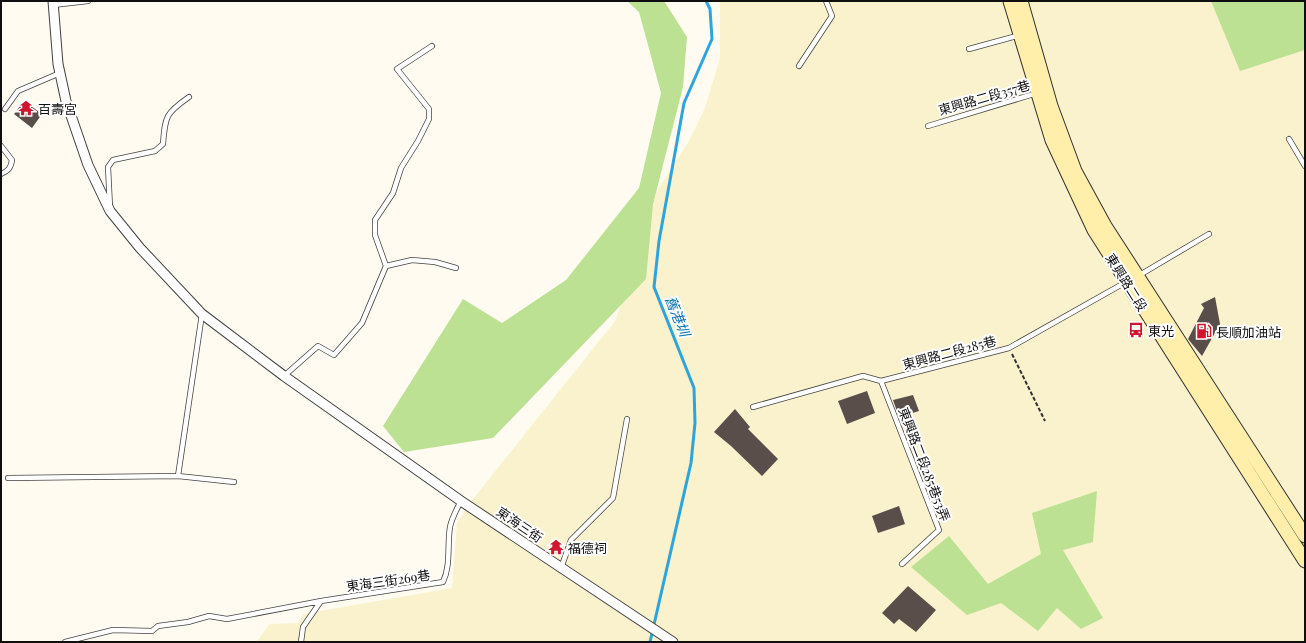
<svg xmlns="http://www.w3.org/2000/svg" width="1306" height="643" font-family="'Playfair Display','Noto Sans TC',serif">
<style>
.farmland{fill:#f9f2cd}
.forest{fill:#bce192}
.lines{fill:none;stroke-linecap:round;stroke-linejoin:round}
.stream{stroke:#2da4dc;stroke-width:3}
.building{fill:#594e4a}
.lane-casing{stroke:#424242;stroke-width:6}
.street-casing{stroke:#424242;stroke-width:11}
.secondary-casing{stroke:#313131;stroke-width:15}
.path{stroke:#313131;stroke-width:2;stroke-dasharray:4 2;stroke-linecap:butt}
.lane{stroke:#fff;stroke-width:4.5}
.street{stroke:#fff;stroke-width:9}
.secondary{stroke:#ffefab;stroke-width:13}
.labels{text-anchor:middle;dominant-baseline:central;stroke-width:4;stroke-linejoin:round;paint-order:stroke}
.street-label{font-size:13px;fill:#0f0f0f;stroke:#fff}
.poi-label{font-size:13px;fill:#0f0f0f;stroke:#fff;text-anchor:start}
.water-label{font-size:14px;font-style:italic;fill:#0974af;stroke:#fff}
</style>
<rect width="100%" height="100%" fill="#fffbf0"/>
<path class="farmland" d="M 720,1 L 1305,1 L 1305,642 L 256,642 L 270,624 L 299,623 L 303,614 L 452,588 L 457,523 L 473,499 L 616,320 L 643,213 L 689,141 L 705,108 L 720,58 Z"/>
<path class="forest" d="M 627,1 L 664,1 L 687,37 L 683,87 L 653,204 L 646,279 L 493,438 L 404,452 L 383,426 L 463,299 L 502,323 L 566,280 L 639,188 L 661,93 L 639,12 Z
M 1211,1 L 1305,1 L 1305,50 L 1240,71 Z
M 1097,491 L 1093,542 L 1063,550 L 1103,618 L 1081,629 L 1057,608 L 1038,631 L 1001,603 L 967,615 L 911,567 L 949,536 L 988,584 L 1041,554 L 1032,513 Z"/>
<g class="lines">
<path class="stream" d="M 650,642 L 691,463 L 695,423 L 694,388 L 654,287 L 659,241 L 684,103 L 712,39 L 710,9 L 706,1"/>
</g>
<path class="building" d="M 24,101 L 42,114 L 32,128 L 14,114 Z
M 1215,297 L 1220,324 L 1202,356 L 1188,339 L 1204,308 L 1201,304 Z
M 867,391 L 875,413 L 847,424 L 838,401 Z
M 913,395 L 919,411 L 899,417 L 893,400 Z
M 735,409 L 750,427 L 748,429 L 778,459 L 762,476 L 731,446 L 714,432 Z
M 899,506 L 905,524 L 878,533 L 872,516 Z
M 554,540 L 562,544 L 558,554 L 550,551 Z
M 908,586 L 936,610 L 916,632 L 899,619 L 894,624 L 882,613 Z"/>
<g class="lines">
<defs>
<path id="lane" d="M 53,5 L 88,1
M 969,49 L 1020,35
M 799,66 L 832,16 L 826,1
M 5,109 L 18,91 L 60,73
M 928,126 L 1037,93
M 1289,139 L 1305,166
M 1,146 L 12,160 C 11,168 8,171 1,174
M 110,207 L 108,167 L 113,160 L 155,151 L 163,144 C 165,116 166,113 189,97
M 386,266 L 412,260 L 435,262 L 456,268
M 1138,276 L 1209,234
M 284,376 L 318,346 L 334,355 L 362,323 L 386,266 L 375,235 L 375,220 L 393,193 L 401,168 L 418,141 L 429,119 L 429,109 L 397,69 L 432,46
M 881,381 L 939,530 L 902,564
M 753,407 L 863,376 L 881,381 L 1009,348 L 1126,282
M 178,476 L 202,314
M 8,478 L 178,476 L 234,482
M 561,568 L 571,540 L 613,498 L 627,419
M 65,642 L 113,630 L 152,631 L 158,626 L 188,622 L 209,616 L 227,619 L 321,601
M 301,642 L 303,627 L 321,601 L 443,582 C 451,565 447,545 450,527 C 452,517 457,509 461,501"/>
<path id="street" d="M 53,1 L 58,64 L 66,101 L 88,165 L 110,211 L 140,248 L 202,314 L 284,376 L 461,501 L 673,642"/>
<path id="secondary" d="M 1010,1 L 1052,140 L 1094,230 L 1305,561
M 1021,1 L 1051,106 L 1075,171 L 1105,226 L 1305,536"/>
</defs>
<use href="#lane" class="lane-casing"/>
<use href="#street" class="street-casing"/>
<use href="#secondary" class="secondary-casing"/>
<path class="path" d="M 1012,354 L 1045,421"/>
<use href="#lane" class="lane"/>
<use href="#street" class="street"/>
<use href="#secondary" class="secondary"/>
</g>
<defs>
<symbol id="temple-bare" viewBox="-9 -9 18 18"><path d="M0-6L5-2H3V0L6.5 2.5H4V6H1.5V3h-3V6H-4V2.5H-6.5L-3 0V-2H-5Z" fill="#cf162e" stroke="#fff" stroke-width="2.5" paint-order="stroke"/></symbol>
<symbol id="bus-bare" viewBox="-9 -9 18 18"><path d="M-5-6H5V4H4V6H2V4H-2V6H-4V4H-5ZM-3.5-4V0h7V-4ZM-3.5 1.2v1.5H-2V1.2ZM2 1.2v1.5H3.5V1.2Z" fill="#cf162e" stroke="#fff" stroke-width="2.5" paint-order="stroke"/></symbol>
<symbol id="fuel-bare" viewBox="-9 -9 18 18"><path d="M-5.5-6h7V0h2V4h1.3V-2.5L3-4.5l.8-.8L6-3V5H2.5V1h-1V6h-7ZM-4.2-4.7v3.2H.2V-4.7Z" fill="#cf162e" stroke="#fff" stroke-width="2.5" paint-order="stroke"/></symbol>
</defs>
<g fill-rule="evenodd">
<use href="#temple-bare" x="15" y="97" width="22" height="22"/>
<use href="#bus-bare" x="1125" y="319" width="22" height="22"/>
<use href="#fuel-bare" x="1193" y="320" width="22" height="22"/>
<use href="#temple-bare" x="545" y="536" width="22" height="22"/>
</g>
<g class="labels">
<g class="street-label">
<text transform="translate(984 97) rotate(-16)">東興路二段357巷</text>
<text transform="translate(1127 282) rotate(58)">東興路二段</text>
<text transform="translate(949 352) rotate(-15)">東興路二段285巷</text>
<text transform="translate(925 464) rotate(69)">東興路二段285巷53弄</text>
<text transform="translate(520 524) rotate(34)">東海三街</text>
<text transform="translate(388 580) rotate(-8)">東海三街269巷</text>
</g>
<g class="poi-label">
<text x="38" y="108">百壽宮</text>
<text x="1148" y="330">東光</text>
<text x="1216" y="331">長順加油站</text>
<text x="568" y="547">福德祠</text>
</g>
<g class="water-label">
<text transform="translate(678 316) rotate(68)">舊港圳</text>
</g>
</g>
<rect width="1306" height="643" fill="none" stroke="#0f0f0f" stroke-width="4"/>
</svg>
